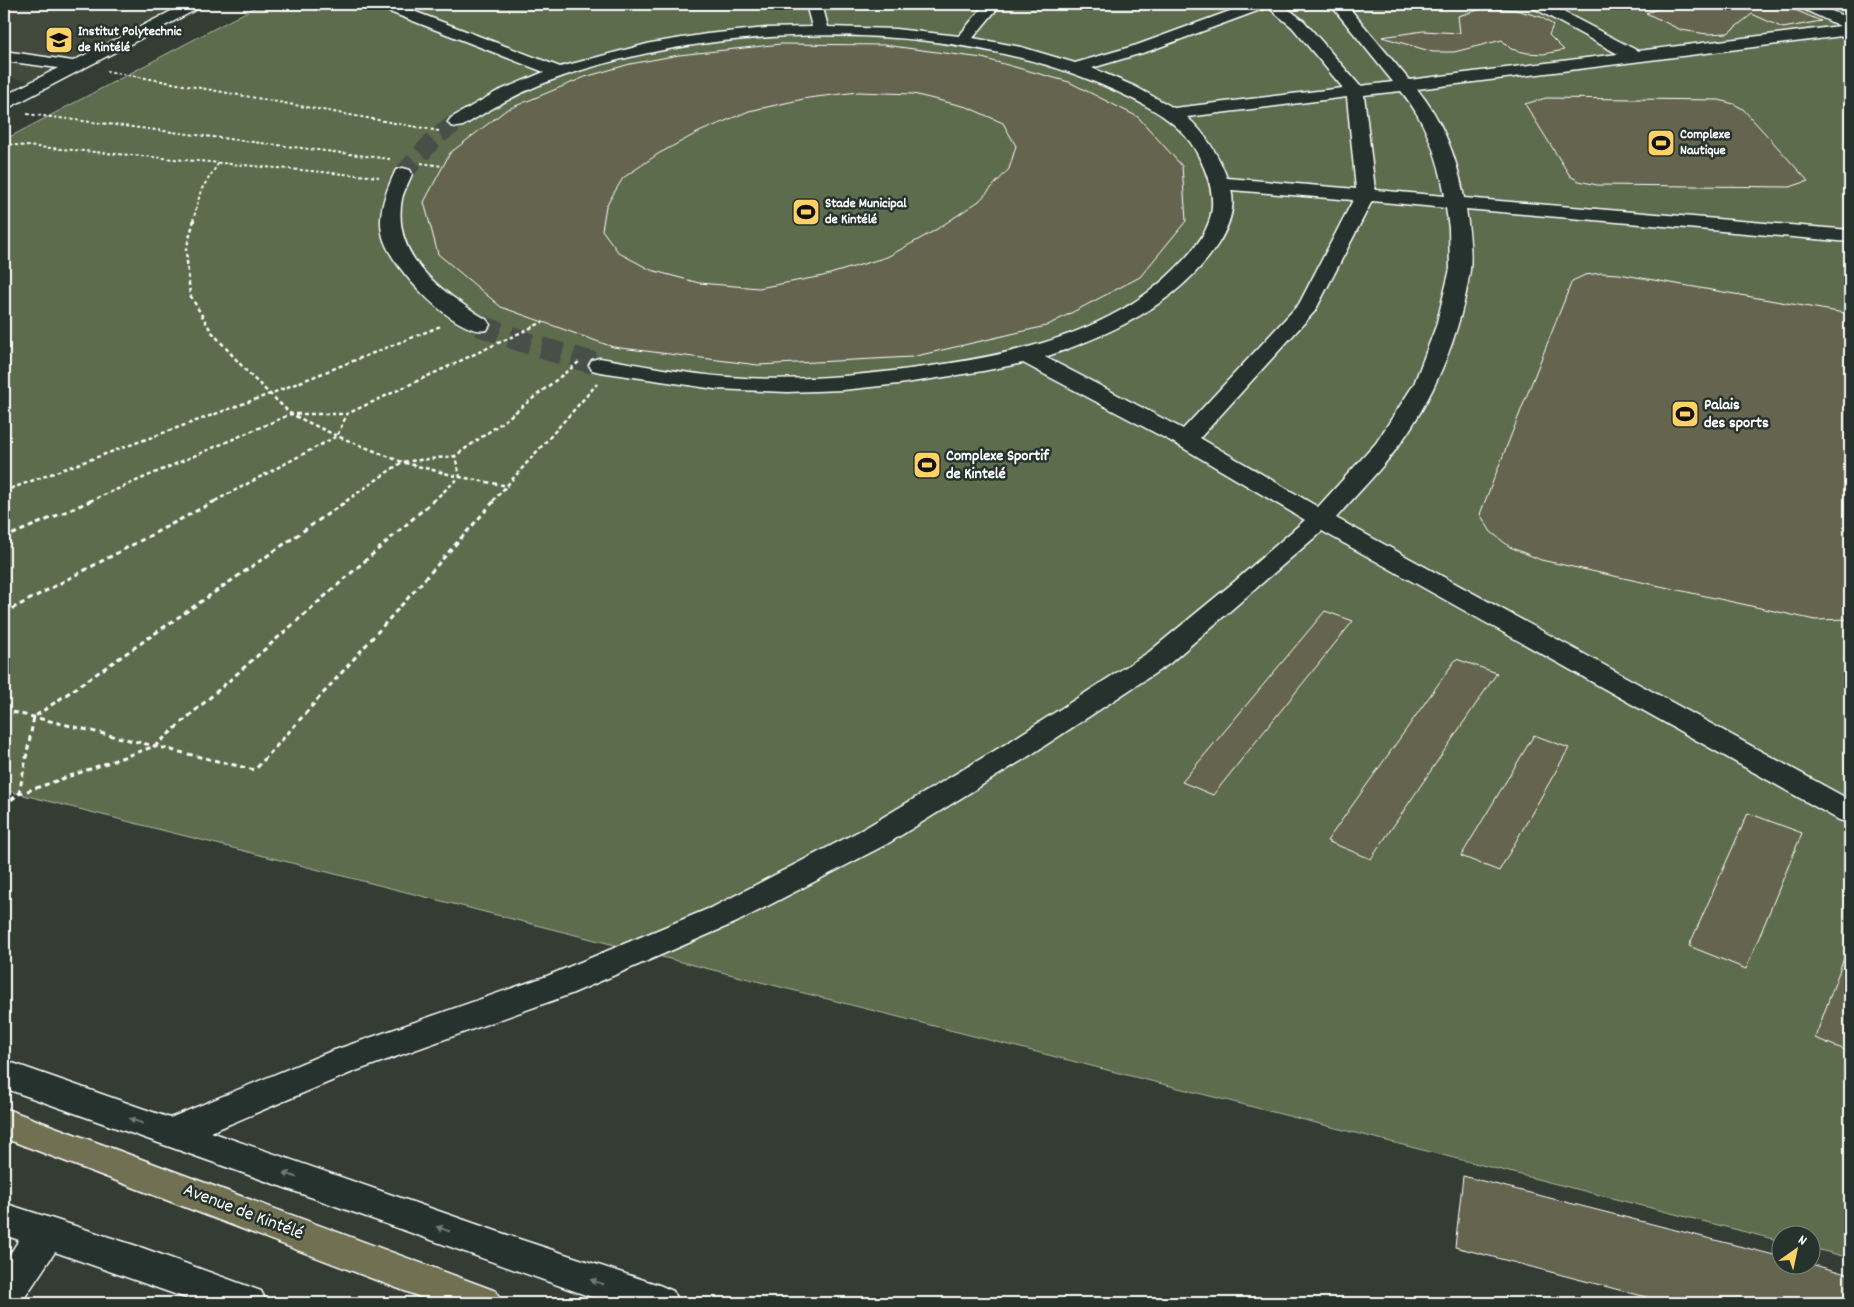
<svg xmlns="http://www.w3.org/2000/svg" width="1854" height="1307" font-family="Dekko,sans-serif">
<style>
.built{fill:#42493c}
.green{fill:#5d6c4e;stroke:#aeb6a6}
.building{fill:#656550;stroke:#fff;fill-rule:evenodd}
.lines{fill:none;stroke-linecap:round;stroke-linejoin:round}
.minor-tunnel-far1{stroke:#475048;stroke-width:18;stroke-dasharray:18 9;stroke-linecap:butt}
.minor-tunnel{stroke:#475048;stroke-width:22;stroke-dasharray:22 11;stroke-linecap:butt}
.minor-casing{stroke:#fff;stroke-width:3}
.major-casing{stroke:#fff;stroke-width:3}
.path-far2{stroke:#fff;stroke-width:2;stroke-dasharray:3 2.5;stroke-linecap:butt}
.path-far1{stroke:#fff;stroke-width:2.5;stroke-dasharray:4 3;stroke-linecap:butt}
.path{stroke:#fff;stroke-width:3;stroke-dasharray:5 4;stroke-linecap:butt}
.minor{fill:#26332d;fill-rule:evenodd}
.major{fill:#716f52;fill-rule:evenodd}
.oneway{fill:#727a76}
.labels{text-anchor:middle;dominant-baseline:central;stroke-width:5;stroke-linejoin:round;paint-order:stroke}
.far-poi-label{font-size:14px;font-weight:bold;fill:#fff;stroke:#26332d;text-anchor:start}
.poi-label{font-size:16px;font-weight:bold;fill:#fff;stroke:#26332d;text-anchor:start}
.near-street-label{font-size:19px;fill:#fff;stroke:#26332d}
</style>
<rect width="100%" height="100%" fill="#333d34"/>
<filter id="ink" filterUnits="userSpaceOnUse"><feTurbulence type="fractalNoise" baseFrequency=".02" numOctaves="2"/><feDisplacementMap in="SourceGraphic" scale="10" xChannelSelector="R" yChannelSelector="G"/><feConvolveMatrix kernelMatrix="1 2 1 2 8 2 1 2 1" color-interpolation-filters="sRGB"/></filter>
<g filter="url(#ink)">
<path class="built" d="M 4,4 L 185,4 L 35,82 L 4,77 Z"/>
<path class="green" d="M 261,4 L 1850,4 L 1850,1258 L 1812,1248 L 1812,1234 L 1782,1234 L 1781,1241 L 4,790 L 4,140 Z"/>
<path class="building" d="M 1673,4 L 1781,4 L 1821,21 L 1783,28 L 1752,14 L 1728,33 L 1707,34 L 1681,30 L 1646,13 Z
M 1485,8 L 1516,10 L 1541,17 L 1553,25 L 1549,35 L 1564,50 L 1544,54 L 1527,53 L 1511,49 L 1502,40 L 1454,52 L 1433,52 L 1382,37 L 1423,31 L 1460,33 L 1458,16 Z
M 781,44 L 884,45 L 982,58 L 1069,82 L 1138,117 L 1182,166 L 1186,221 L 1140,277 L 1046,326 L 912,357 L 758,365 L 613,347 L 501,307 L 438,254 L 424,202 L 450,153 L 506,110 L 585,77 L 630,64 L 679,55 ZM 858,92 L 913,94 L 967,107 L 1003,123 L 1016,146 L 1009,169 L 979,201 L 934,231 L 887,257 L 823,276 L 759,288 L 699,283 L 651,270 L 619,253 L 602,230 L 606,206 L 623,178 L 658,154 L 699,132 L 749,111 L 808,98 Z
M 1546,98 L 1719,100 L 1734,104 L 1743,109 L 1808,181 L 1790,187 L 1597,185 L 1579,181 L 1570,176 L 1525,104 Z
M 1601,273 L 1619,274 L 1850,314 L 1850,619 L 1815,620 L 1541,560 L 1510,547 L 1491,532 L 1480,514 L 1572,281 L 1585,275 Z
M 1325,611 L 1353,621 L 1213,795 L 1182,782 Z
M 1456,659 L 1497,673 L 1371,859 L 1327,841 Z
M 1534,735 L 1569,748 L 1499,871 L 1461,856 Z
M 1748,813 L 1802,833 L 1746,969 L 1689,946 Z
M 1848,947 L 1850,948 L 1850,1052 L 1815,1038 Z
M 1463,1176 L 1782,1257 L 1782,1264 L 1811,1264 L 1850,1275 L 1850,1303 L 1669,1303 L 1455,1247 Z"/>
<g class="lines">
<path class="minor-tunnel-far1" d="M 403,174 L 435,138 L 457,122"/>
<path class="minor-tunnel" d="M 479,325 L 535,346 L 600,365"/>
<defs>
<path id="minor" d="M 185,4 L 204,4 L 201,7 L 10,107 L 4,108 L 4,96 L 58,68 L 4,61 L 4,51 L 73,61 Z
M 374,4 L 395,4 L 560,67 L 651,43 L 707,34 L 767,28 L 812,27 L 806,4 L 822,4 L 828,27 L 895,29 L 959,36 L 985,4 L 1001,4 L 973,38 L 1021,47 L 1075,63 L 1137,45 L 1249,4 L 1282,4 L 1304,21 L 1360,86 L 1393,82 L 1330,4 L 1346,4 L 1409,80 L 1618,54 L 1532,7 L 1529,4 L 1548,4 L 1638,51 L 1840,26 L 1799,7 L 1796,4 L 1816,4 L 1850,19 L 1850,35 L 1417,89 C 1442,119 1458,160 1464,198 L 1850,230 L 1850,242 L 1466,209 C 1469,229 1472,251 1470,270 C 1461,334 1433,401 1394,452 C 1376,475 1355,496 1336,518 L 1850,800 L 1850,823 L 1839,820 L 1322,531 L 1169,664 L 1029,756 L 887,844 L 737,922 L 571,994 L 353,1072 L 211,1132 L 519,1239 L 659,1285 L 673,1291 L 679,1303 L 608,1303 L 4,1088 L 4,1060 L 170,1118 L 329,1052 L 547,976 L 715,906 L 865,828 L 1009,742 L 1149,652 L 1234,582 L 1305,520 L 1178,445 L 1023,363 L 983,371 L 899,384 L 843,390 L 787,392 L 715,389 L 600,372 L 592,370 L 589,365 L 592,360 L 600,358 C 642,365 685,374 728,377 C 791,382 855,376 917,368 C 1006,356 1109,336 1175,269 C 1213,231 1224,205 1198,155 C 1180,118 1138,101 1102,85 C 942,16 697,21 537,86 C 511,97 487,111 463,126 L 457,127 L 451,126 L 448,122 L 451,118 L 496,92 L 544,72 L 377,7 ZM 1268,7 L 1292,27 L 1343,88 L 1174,108 L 1136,87 L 1092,68 L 1149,51 ZM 1401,91 C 1425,120 1439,159 1445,196 L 1375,190 L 1364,95 ZM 1347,97 L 1356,189 L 1227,178 C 1218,154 1206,134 1187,117 ZM 1231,190 L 1353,200 L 1299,304 L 1183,429 L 1045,357 C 1110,335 1179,304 1218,244 C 1228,228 1236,208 1231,190 ZM 1372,201 L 1446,208 L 1449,228 L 1450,269 L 1436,326 L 1414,384 L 1376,443 L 1318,507 L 1200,438 L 1315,311 Z
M 403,168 L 410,170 L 412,174 C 409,182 404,190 402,199 C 391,259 443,292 487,320 L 490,325 L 487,330 C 456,337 390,266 383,237 C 377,215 385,194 394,174 L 396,170 Z
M 4,1203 L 143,1248 L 261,1291 L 267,1303 L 200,1303 L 55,1252 L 21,1303 L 4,1303 L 4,1263 L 19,1240 L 4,1235 Z"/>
<path id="major" d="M 4,1108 L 496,1291 L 502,1303 L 436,1303 L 4,1138 Z"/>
</defs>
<use href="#minor" class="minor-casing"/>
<use href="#major" class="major-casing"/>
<path class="path-far2" d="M 106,71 L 439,131
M 27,114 L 390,159
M 4,144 L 379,177
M 421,163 L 443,166
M 193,221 L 201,190 L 218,164"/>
<path class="path-far1" d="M 194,220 L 186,250 L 190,295 L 211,331 L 249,374 L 291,414 L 337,436 L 402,462 L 460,477 L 508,486
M 4,491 L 270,394 L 441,326
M 90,501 L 291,414 L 347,414 L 543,322
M 215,501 L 337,436 L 347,414
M 346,501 L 402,462 L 455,456 L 500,424 L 579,362
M 433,501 L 460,477 L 455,456
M 493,501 L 597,384"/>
<path class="path" d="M 4,538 L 93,500
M 4,613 L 217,500
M 4,710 L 255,770 L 495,500
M 19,794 L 34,717 L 348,500
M 4,805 L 19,794 L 155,746 L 434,500"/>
<use href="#minor" class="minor"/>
<use href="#major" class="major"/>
</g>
<defs><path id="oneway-solid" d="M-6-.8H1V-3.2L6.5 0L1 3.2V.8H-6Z" transform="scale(1.25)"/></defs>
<g class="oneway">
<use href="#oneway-solid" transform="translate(136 1121) rotate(-160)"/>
<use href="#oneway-solid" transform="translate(290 1175) rotate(-161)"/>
<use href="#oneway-solid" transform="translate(443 1229) rotate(-161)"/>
<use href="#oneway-solid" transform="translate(597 1282) rotate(-161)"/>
</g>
</g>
<defs>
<symbol id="university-square" viewBox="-11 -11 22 22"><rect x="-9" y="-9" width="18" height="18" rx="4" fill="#ffd166" stroke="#26332d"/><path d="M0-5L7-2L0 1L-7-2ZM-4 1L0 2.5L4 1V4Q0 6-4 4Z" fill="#111"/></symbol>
<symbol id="stadium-square" viewBox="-11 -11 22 22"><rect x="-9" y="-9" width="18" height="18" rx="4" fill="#ffd166" stroke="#26332d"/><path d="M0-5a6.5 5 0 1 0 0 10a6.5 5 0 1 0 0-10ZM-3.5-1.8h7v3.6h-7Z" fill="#111"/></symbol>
</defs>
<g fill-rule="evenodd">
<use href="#university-square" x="43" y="24" width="32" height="32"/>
<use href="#stadium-square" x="1645" y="127" width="32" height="32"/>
<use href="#stadium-square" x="790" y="196" width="32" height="32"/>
<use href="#stadium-square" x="1669" y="398" width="32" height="32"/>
<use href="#stadium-square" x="911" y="449" width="32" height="32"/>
</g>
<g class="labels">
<g class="far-poi-label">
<text x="78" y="32">Institut Polytechnic<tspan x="78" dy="16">de Kintélé</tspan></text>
<text x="1680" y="135">Complexe<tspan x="1680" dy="16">Nautique</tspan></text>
<text x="825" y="204">Stade Municipal<tspan x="825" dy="16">de Kintélé</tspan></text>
</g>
<g class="poi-label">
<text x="1704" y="405">Palais<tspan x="1704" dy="18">des sports</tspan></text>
<text x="946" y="456">Complexe Sportif<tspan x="946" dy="18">de Kintelé</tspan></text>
</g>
<g class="near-street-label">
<text transform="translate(243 1213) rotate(21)">Avenue de Kintélé</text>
</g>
</g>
<rect width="1854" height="1307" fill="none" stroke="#26332d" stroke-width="20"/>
<rect x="10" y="10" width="1834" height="1287" fill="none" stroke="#fff" stroke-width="2" filter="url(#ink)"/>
<g transform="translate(1796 1250) rotate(33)"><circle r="24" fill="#26332d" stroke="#7d8581"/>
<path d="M0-4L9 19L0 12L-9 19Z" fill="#ffd166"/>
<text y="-8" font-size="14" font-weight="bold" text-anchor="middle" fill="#ffffff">N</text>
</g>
</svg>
